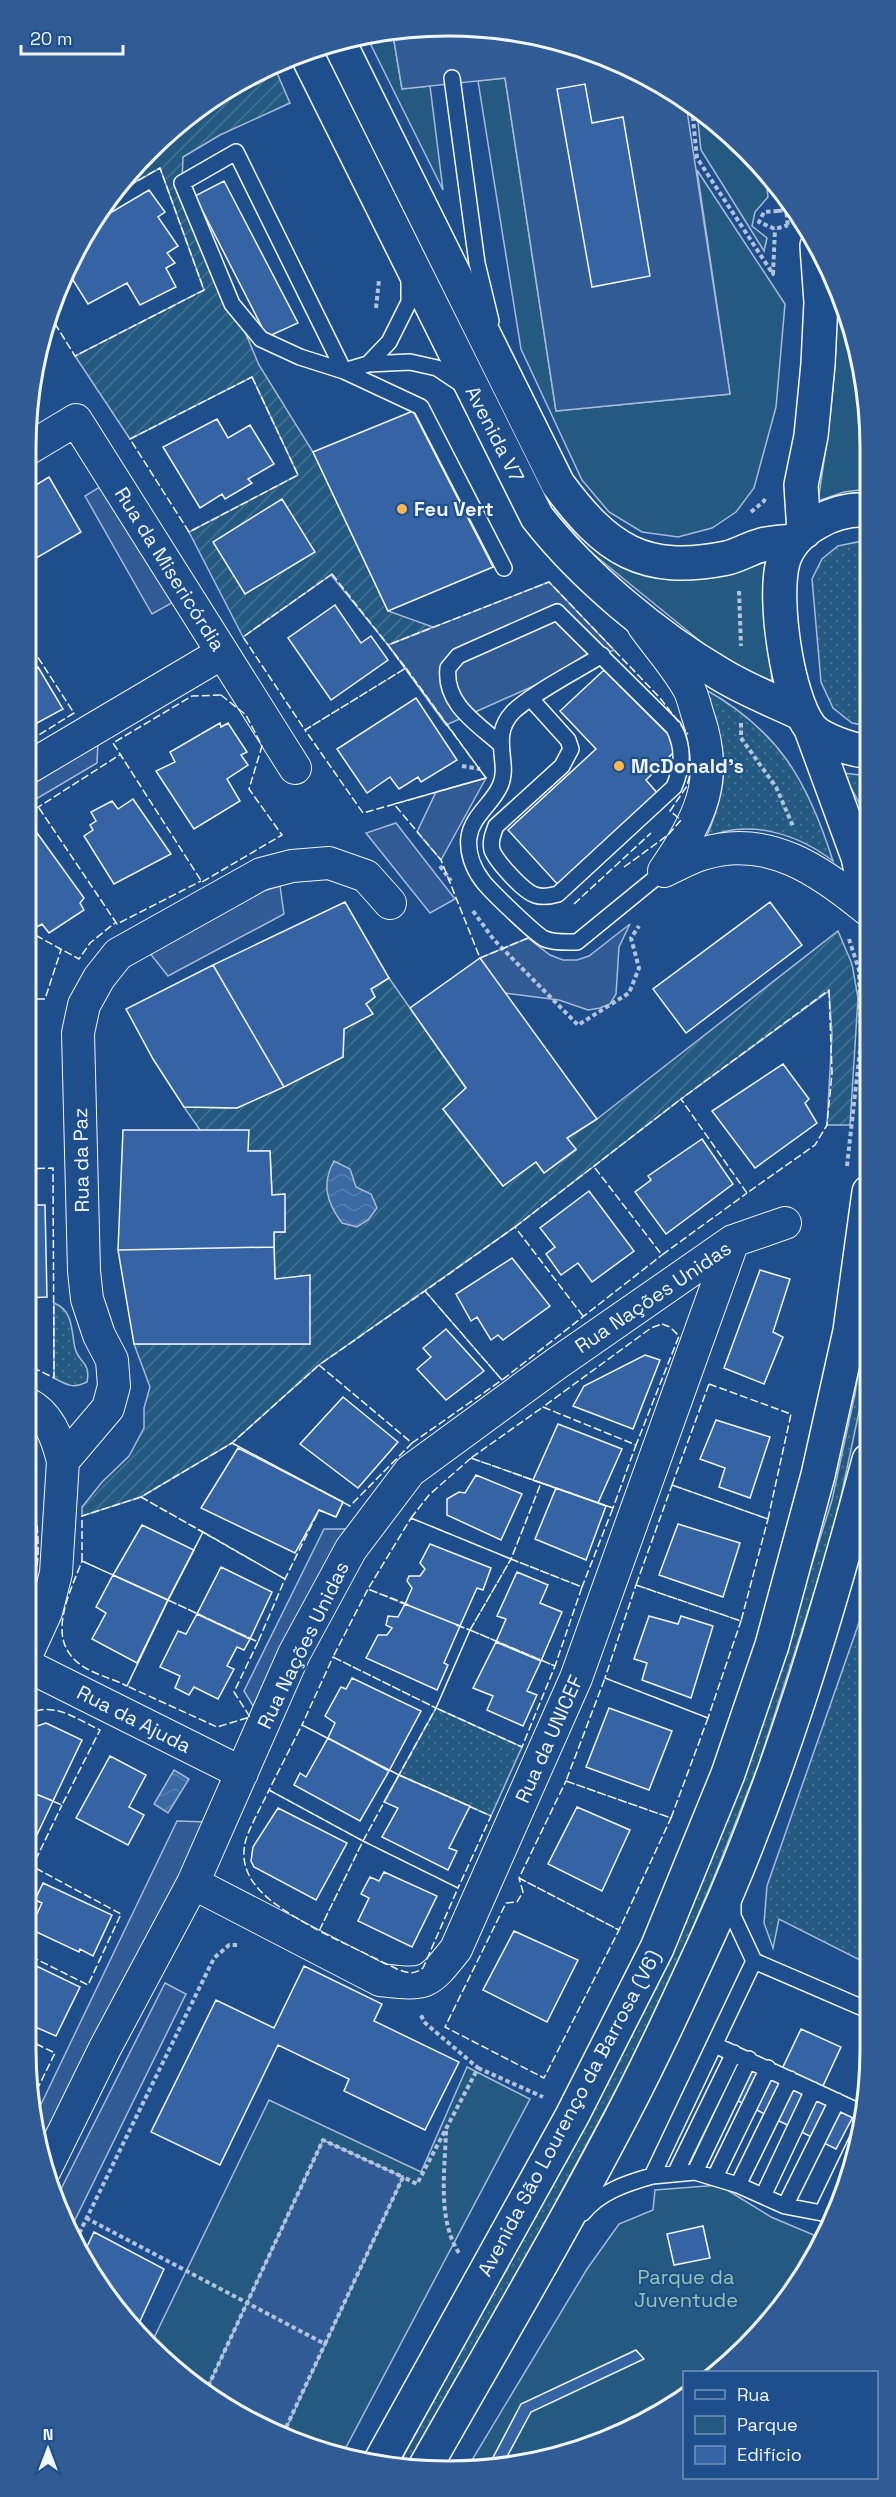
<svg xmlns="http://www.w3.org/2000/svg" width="896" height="2497" font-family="'Space Grotesk',sans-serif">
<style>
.grass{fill:url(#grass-dots);stroke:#a8bbd7;stroke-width:1.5}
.park{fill:#245a82;stroke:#a8bbd7;stroke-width:1.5}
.garden{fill:url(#garden-furrows);stroke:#a8bbd7;stroke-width:1.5}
.parking{fill:#305b95;stroke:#a8bbd7;stroke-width:1.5}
.water{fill:url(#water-waves);stroke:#a8bbd7;stroke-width:1.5}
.building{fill:#3563a3;stroke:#f2f6ff;stroke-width:1.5}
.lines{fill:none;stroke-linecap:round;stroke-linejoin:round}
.lane-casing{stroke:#f2f6ff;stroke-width:18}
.street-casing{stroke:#f2f6ff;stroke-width:34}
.secondary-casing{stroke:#f2f6ff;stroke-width:36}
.path{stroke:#b3c4dc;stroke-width:4;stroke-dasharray:4.5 3;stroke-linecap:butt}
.lane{stroke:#1f4e8c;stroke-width:15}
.street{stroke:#1f4e8c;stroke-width:32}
.secondary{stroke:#1f4e8c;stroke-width:33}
.path-bridge{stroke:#b3c4dc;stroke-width:4;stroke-dasharray:4.5 3;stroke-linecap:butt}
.fence{stroke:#f2f6ff;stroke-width:1.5;stroke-dasharray:8 3;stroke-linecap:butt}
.poi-dot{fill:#ffb74d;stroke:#1f4e8c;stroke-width:2}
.labels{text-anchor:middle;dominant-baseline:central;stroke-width:4.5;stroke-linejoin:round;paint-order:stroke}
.street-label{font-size:20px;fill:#f2f6ff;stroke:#1f4e8c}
.poi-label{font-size:20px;font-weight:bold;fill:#f2f6ff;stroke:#1f4e8c;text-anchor:start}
.park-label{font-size:20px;fill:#97c8a6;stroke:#1f4e8c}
.rim{fill:none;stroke:#f2f6ff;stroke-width:3}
</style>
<defs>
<pattern id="grass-dots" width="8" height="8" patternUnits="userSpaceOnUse" patternTransform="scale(1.5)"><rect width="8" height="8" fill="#245a82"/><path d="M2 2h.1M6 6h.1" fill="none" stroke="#447295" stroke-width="1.8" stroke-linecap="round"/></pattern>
<pattern id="garden-furrows" width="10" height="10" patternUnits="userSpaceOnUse" patternTransform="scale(1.5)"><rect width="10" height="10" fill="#245a82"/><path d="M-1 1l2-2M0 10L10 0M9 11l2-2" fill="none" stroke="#447295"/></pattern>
<pattern id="water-waves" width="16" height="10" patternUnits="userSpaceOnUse" patternTransform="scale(1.5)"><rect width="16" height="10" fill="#3b69a3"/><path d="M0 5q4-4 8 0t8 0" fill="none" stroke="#587fb1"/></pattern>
</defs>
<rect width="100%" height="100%" fill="#1f4e8c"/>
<path class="grass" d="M 867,540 L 868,726 L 852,723 L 833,708 L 821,682 L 812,579 L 822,559 L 838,546 Z
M 701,687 C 778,729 807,779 833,861 C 798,834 748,818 706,838 C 732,776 729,748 701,687 Z
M 843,773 L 868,776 L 868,831 L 863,810 Z
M 54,1303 C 74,1311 71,1331 75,1348 C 79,1364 91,1361 87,1382 C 73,1389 67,1385 54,1378 Z
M 869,1307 L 869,1365 L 833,1534 L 759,1763 L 717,1870 L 674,1972 L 624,2075 L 524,2261 L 406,2468 L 397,2468 L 620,2059 L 712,1857 L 761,1726 L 832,1500 L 855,1394 Z
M 869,1594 L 870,1968 L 868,1964 L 779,1919 L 773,1948 L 764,1923 L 767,1886 Z
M 436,1708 L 522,1747 L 491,1816 L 399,1775 Z"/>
<path class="park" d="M 392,29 L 402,89 L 430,86 L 443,190 L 366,35 Z
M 505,78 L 556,411 L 730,394 L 697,170 L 785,304 L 776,407 L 754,488 L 736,512 L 712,528 L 678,537 L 642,532 L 609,512 L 582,480 L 521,349 L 478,81 Z
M 697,113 L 765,169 L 768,197 L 755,212 L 752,226 L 767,238 L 764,251 L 701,150 Z
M 836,289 L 867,393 L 867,489 L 844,492 L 818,501 C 829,430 839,361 836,289 Z
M 554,508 L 591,545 L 619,563 L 767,557 L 764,602 L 772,681 L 730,664 L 700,641 L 587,549 Z
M 467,2067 L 530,2099 L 343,2453 C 290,2436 235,2418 191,2384 C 176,2373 163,2358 150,2346 L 269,2100 L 421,2172 Z
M 719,2185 L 771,2217 L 816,2236 L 821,2235 L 799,2284 L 747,2348 L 717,2372 L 684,2372 L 683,2400 L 557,2457 L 466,2470 L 587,2269 L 619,2224 L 653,2210 L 655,2190 Z"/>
<path class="garden" d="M 274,66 L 290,103 L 220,135 L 183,157 L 182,183 L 259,365 L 313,452 L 388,611 L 433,627 L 388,645 L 331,575 L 243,637 L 189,532 L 298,475 L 252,377 L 130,439 L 75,356 L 204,290 L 160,168 L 109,197 L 169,131 L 195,112 L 239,91 L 239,84 Z
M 838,931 L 852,964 L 858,998 L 850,1125 L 827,1125 L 832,1034 L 829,991 L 681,1099 L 515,1227 L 319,1365 L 232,1443 L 141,1497 L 82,1516 L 82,1507 L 102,1482 L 129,1456 L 144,1428 L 144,1408 L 150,1387 L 134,1344 L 310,1344 L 275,1279 L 274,1232 L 285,1232 L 284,1194 L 272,1195 L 270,1151 L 248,1151 L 200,1130 L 184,1107 L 237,1108 L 343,1057 L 344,1029 L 372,1013 L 366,1004 L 375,997 L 371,989 L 389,978 L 466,1088 L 443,1109 L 503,1186 L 536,1162 L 544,1173 L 576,1150 L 567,1138 L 597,1119 Z"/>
<path class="parking" d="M 475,26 L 557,40 L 660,82 L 686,104 L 730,394 L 556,411 L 505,78 L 402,89 L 392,29 Z
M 108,482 L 177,600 L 152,614 L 85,496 Z
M 549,582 L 614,650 L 446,725 L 388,645 Z
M 98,742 L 97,763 L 26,805 L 26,787 Z
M 486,778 L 441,860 L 417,832 L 436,792 Z
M 396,823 L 455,899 L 430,913 L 366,833 Z
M 280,886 L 284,914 L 168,976 L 149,952 L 250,895 Z
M 630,924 L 619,947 L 616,994 L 610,1004 L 600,1008 L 588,1010 L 559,1000 L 504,993 L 480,958 L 528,938 L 550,955 L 563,960 L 577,960 L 589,956 Z
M 324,1529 L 354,1529 L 258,1714 L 244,1691 Z
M 177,1821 L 207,1822 L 42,2159 L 33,2121 Z
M 165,1983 L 186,1994 L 70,2230 L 55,2201 Z
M 323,2140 L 403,2177 L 284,2433 L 230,2408 L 205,2393 Z"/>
<path class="water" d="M 334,1161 L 350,1169 L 356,1187 L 371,1194 L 377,1208 L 368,1220 L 357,1227 L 342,1223 C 327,1203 321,1184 334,1161 Z
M 174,1770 L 189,1779 L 168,1813 L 154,1804 Z"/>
<path class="building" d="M 475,26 L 491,29 L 454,35 L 453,27 Z
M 274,65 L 239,84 L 239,91 L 195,112 L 236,82 Z
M 585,84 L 592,123 L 623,117 L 650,276 L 592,287 L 557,89 Z
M 224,181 L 298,323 L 267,337 L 195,196 Z
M 149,190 L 165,212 L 158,217 L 178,246 L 167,253 L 175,263 L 166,268 L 176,287 L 140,305 L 127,283 L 88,304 L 66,269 L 69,261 L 84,236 L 89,234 L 87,232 L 93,223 Z
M 413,411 L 493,567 L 388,611 L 313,452 Z
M 217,419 L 228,438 L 250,425 L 274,464 L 248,479 L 252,483 L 225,499 L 222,494 L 200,508 L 163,447 Z
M 49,477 L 81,532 L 26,564 L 26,491 Z
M 282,499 L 315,552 L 245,594 L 213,542 Z
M 335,605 L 361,643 L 371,636 L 388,660 L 331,700 L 288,638 Z
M 38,667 L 63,709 L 26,729 L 26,673 Z
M 604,670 L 668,734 L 674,752 L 646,780 L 659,795 L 560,887 L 508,830 L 596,749 L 560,711 Z
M 416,698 L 457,760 L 421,782 L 418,777 L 399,789 L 390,777 L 367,793 L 337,749 Z
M 220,723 L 221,727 L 228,723 L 247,752 L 241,755 L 248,765 L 227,779 L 240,801 L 194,829 L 156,771 L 175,762 L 170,752 Z
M 133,799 L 171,854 L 114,884 L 84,836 L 93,830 L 90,825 L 96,821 L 91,812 L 112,801 L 118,809 Z
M 32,826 L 84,898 L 80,903 L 84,910 L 49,933 L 42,924 L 35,928 L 26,917 L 26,830 Z
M 345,902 L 389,978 L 371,989 L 375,997 L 366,1004 L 373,1014 L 344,1029 L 343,1057 L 284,1087 L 213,965 Z
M 770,902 L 802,945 L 686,1033 L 653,989 Z
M 480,958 L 597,1119 L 567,1138 L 576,1149 L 544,1173 L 536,1162 L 503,1186 L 443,1109 L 466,1088 L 410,1008 Z
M 213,965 L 284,1087 L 237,1108 L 184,1107 L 153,1059 L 126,1009 Z
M 783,1064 L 809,1099 L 805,1103 L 817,1123 L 755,1168 L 712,1111 Z
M 123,1130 L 249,1130 L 248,1151 L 270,1151 L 272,1195 L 285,1194 L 285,1232 L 274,1232 L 274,1247 L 118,1250 Z
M 702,1139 L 733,1184 L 666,1234 L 635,1192 L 651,1180 L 648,1176 Z
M 589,1191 L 634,1251 L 592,1282 L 578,1263 L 561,1275 L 546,1254 L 555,1247 L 540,1228 Z
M 26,1205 L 45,1205 L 47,1297 L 26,1298 Z
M 274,1247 L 275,1279 L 310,1275 L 310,1344 L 134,1344 L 118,1250 Z
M 512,1258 L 550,1306 L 503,1340 L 498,1335 L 491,1340 L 477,1317 L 471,1321 L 456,1294 Z
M 760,1270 L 790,1279 L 773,1332 L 783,1337 L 764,1384 L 724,1368 Z
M 446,1329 L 484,1371 L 446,1400 L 417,1369 L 431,1357 L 423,1348 Z
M 645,1355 L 660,1360 L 633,1429 L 573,1406 L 584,1386 Z
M 343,1397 L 398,1442 L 358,1488 L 300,1444 Z
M 716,1420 L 770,1437 L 750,1498 L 719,1487 L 725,1468 L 700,1459 Z
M 558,1424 L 622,1449 L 598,1503 L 533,1480 Z
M 238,1448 L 343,1502 L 336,1517 L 319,1510 L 295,1553 L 201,1508 Z
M 476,1475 L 522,1494 L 501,1540 L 447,1515 L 447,1499 L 459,1492 L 465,1493 Z
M 556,1488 L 606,1506 L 586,1560 L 535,1539 Z
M 678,1524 L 740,1543 L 723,1597 L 659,1575 Z
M 142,1525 L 194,1550 L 168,1600 L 113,1575 Z
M 430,1544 L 491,1568 L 483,1590 L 477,1588 L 460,1626 L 405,1604 L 412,1588 L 407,1581 L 409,1576 L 420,1576 L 425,1569 L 420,1563 Z
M 221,1567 L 272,1592 L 250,1639 L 197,1614 Z
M 517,1572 L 548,1585 L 540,1603 L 562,1612 L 541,1661 L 496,1642 L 506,1619 L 497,1616 Z
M 113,1575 L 168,1600 L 137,1663 L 92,1639 L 106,1613 L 96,1607 Z
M 405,1604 L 460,1626 L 444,1663 L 448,1665 L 437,1690 L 366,1658 L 378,1635 L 387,1635 L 392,1628 L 386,1625 L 388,1616 L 398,1617 Z
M 197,1614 L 250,1639 L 244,1650 L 237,1647 L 227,1666 L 234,1669 L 218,1699 L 194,1687 L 189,1695 L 175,1688 L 180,1676 L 160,1667 L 178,1631 L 186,1634 Z
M 649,1616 L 678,1624 L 681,1616 L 713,1626 L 691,1698 L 642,1680 L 647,1663 L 634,1659 Z
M 496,1642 L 541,1661 L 527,1691 L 537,1695 L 523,1726 L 487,1710 L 493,1696 L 473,1688 Z
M 352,1678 L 421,1711 L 389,1771 L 328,1738 L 335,1723 L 325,1716 L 341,1687 L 346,1689 Z
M 609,1708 L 672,1731 L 649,1790 L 586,1767 Z
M 46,1723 L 82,1740 L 53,1801 L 26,1790 L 26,1733 L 28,1729 Z
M 328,1738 L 389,1771 L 360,1821 L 294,1785 L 300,1773 L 306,1777 Z
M 110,1756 L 146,1775 L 129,1807 L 144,1815 L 128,1845 L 76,1818 Z
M 399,1775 L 470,1806 L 449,1848 L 457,1851 L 448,1870 L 382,1837 L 398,1808 L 384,1802 Z
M 26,1790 L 53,1801 L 26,1858 Z
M 577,1807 L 630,1830 L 602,1891 L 548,1864 Z
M 278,1808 L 347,1843 L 316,1900 L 254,1867 L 251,1861 L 253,1847 Z
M 384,1872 L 437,1896 L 412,1947 L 358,1921 L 369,1898 L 361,1894 L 370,1877 L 379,1881 Z
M 43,1883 L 112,1915 L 93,1956 L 80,1949 L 79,1952 L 30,1929 L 42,1903 L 35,1900 Z
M 514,1931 L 578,1960 L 547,2022 L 483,1990 Z
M 26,1961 L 80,1987 L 56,2036 L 26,2023 Z
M 304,1966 L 382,2004 L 374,2021 L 459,2062 L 425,2130 L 344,2091 L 349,2079 L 278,2045 L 220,2165 L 151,2132 L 216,2000 L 274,2028 Z
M 801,2029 L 841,2047 L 822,2088 L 782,2069 Z
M 737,2047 L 858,2107 L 836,2149 L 716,2090 Z
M 26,2056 L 34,2060 L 28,2074 Z
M 703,2226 L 710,2258 L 674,2265 L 667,2234 Z
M 94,2232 L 164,2269 L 135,2332 L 84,2253 Z
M 636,2350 L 644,2359 L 531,2412 L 502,2466 L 487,2469 L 521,2404 Z"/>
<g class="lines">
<defs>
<path id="lane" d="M 452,78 L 477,263 L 491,321
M 368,364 L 389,342 L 409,302 L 409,278
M 464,386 L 437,368 L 410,362 L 368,364 L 344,371 L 300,357 L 261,339 L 232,304 L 182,183 L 236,152 L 344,371 L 421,407 L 504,568
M 602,655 C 578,670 531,694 513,712 C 489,737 511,763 500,786 C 492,804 472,816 469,837 C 467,852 473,868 482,880 C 488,889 537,936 545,939 C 555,943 566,942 577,942 L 664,871
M 499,743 C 475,722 444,703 448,668 L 458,656 L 557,612 L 674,728 C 684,749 683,765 674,787 L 558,894 C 551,896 543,898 535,895 C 523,891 496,861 492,850 C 490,841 493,834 496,826 L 562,766 L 571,749 L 568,740 L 531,699
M 754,1961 L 870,2011
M 715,2045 L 862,2113
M 695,2172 L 749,2059
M 675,2174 L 734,2053
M 652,2176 L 695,2172 L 738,2185 L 785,2206 L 822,2213 L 859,2136
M 715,2177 L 768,2068
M 738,2185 L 790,2079
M 763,2196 L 813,2090
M 785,2206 L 837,2101
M 583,2213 C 600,2192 627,2183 652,2176 L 754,1961 L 733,1916 L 733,1899"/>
<path id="street" d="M 26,450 L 76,420 L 295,768
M 643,625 C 658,646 677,667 689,689 C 693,697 695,707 698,716 C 720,780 700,818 664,871
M 26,769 L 222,653
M 664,871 C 677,865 689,858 702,854 C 767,833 821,871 868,910
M 26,1403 C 49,1414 57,1437 63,1461
M 26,1656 L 46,1612 L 56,1573 L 63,1461 L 108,1408 L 114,1386 L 112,1360 L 99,1335 L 87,1299 L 84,1271 L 78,1033 L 84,1005 L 99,978 L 118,954 L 261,874 L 292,866 L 329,863 L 366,876 L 390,903
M 26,1665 L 242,1773
M 193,1883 L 380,1980 C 426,1985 427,1986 456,1949 L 576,1678 L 733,1241
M 45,2170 L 105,2048 L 193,1883 L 294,1654 L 351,1549 L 410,1471 L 556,1364 L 733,1241 L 785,1223"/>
<path id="secondary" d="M 339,42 L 558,484 C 606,549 643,575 727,558 C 739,555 750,548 762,545 C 772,542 784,542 794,541
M 305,51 L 537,517 C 582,575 656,637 720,674 C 746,690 775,701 802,714
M 867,510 C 835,508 792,529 783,562 C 773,599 787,696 810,727 C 819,739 853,751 868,751
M 804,532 L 801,485 L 811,436 L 818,364 L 821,302 L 817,246
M 811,729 L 858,857 L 868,906
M 379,2464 L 572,2116 L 657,1948 L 728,1774 L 772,1645 L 818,1475 L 850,1331 L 869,1192
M 424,2469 C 485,2361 549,2254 607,2144 C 644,2076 677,2004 709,1934 C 777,1785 827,1617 869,1460"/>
</defs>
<use href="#lane" class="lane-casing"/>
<use href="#street" class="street-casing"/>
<use href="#secondary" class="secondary-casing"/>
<path class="path" d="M 692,109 L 697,158 L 773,274 L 775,229
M 785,198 L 788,228
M 778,211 L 764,212 L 759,222 L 775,229 L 788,225
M 376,308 L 379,280
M 751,512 L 764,501 L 766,496
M 739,591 L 741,646
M 741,723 L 741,738 L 776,787 L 793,826
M 462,766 L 480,769
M 440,866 L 451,881
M 473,911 L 494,940 L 578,1025 L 629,993 L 639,968 L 631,938 L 639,926
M 847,1166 L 861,1041 L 859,970 L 849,939
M 478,2068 L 543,2097
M 446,2131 C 445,2170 437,2219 459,2253
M 86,2218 L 325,2344 L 403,2177 L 417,2184 L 478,2068 L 424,2022 L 421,2015
M 76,2240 L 214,1958 L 229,1945 L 237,1945
M 205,2393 L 323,2140 L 403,2177
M 230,2408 L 284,2433
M 283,2434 L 325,2344"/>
<use href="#lane" class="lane"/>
<use href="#street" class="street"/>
<use href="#secondary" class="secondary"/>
<path class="path-bridge" d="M 778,211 L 792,209"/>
<path class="fence" d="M 49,314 L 75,356 L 204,290 L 160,168 L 109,197
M 252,377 L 298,475 L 189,532 L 130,439 Z
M 332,574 L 406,668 L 305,730 L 243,637 Z
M 26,639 L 74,713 L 26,743
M 406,668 L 486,778 L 363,813 L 305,730 Z
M 221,695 L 246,715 L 262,746 L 249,789 L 282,835 L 202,882 L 113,743 L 192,696 Z
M 39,808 L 117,924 L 201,881
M 26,815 L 121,754
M 624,867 L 668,835 L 681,820 L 670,811 L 687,786 L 693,763
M 574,904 L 651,833
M 26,930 L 79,959 L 90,943 L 116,922
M 528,938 L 480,958 L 441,860 L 394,804 L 486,778 L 388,645 L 549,582 L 660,698 L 688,734
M 829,990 L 832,1073 L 827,1125 L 815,1145 L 747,1193 L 681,1099 Z
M 26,999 L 45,999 L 61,950 L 58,948
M 595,1168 L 662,1255 L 747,1193
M 26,1169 L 53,1168 L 54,1378 L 26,1364
M 515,1227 L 681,1099
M 425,1291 L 502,1380 L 412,1443 L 319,1365 Z
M 583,1316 L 515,1227 L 425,1291 L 502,1380 L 662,1255
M 662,1324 L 670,1327 L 679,1336 L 636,1445 L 543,1407 L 651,1328 Z
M 319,1365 L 412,1443 L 350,1506 L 232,1443 Z
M 709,1384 L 791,1414 L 768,1519 L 672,1485 Z
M 543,1407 L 636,1445 L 613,1508 L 471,1458 Z
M 232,1443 L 343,1502 L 336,1517 L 319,1510 L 285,1579 L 141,1497 Z
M 471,1458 L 541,1483 L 511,1559 L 411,1518 L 429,1495 Z
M 26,1460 C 35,1508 48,1559 26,1605
M 541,1483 L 613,1508 L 582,1587 L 511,1559 Z
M 672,1485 L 768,1519 L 741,1621 L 636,1585 Z
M 141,1497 L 203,1532 L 168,1600 L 82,1561 L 82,1516 Z
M 203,1532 L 285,1579 L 258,1642 L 168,1600 Z
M 511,1559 L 582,1587 L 555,1666 L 470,1630 Z
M 82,1561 L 168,1600 L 127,1686 C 110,1677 86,1673 73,1658 C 48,1632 72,1588 82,1561 Z
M 636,1585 L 741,1621 L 708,1718 L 605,1678 Z
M 168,1600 L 258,1642 L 234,1692 L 250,1717 L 217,1727 L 127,1686 Z
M 407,1605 L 368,1589 L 411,1518 L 511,1559 L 470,1630 L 436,1708 L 333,1657 L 368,1589 L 409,1605
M 456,1625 L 470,1630
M 457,1625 L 470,1630
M 470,1630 L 555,1666 L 522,1747 L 436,1708 Z
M 333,1657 L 436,1708 L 399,1775 L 302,1725 Z
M 605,1678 L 708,1718 L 671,1818 L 566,1781 Z
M 26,1716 C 51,1699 76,1719 100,1730 L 62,1805 L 50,1800
M 302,1725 L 399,1775 L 363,1841 L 269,1790 Z
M 399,1775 L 491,1816 L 458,1888 L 363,1841 Z
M 566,1781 L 671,1818 L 619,1930 L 519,1878 Z
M 269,1790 L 363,1841 L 319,1931 C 286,1911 230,1886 247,1836 C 253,1821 262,1805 269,1790 Z
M 363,1841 L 458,1888 L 423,1968 C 414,1975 407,1973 397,1969 L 319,1931 Z
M 26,1863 L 121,1914 L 88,1985 L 26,1954
M 519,1878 L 619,1930 L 544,2078 L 445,2027 L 506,1903 L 517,1902 L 523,1892 Z
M 26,1880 L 62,1805
M 26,2039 L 55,2053 L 31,2102"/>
</g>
<g class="poi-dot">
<circle cx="402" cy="509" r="6"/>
<circle cx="619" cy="766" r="6"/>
</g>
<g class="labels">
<g class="street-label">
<text transform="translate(495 434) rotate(63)">Avenida V7</text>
<text transform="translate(170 569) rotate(58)">Rua da Misericórdia</text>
<text transform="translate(81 1160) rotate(-91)">Rua da Paz</text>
<text transform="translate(653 1297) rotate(-34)">Rua Nações Unidas</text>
<text transform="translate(303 1645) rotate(-64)">Rua Nações Unidas</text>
<text transform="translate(134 1719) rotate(27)">Rua da Ajuda</text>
<text transform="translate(549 1739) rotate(-66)">Rua da UNICEF</text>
<text transform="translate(569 2113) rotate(-62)">Avenida São Lourenço da Barrosa (V6)</text>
</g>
<g class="poi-label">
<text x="414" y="509">Feu Vert</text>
<text x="631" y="766">McDonald's</text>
</g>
<g class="park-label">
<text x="686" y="2277">Parque da<tspan x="686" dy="23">Juventude</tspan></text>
</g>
</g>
<path d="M0 0H896V2497H0ZM448 36H448A412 412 0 0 1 860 448V2049A412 412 0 0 1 448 2461H448A412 412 0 0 1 36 2049V448A412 412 0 0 1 448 36Z" fill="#305b95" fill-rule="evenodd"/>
<path class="rim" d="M448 36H448A412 412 0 0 1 860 448V2049A412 412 0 0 1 448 2461H448A412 412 0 0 1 36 2049V448A412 412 0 0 1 448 36Z"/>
<rect x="683" y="2371" width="195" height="108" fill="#1f4e8c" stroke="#7391ba" stroke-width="1.5"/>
<rect x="695" y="2390" width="30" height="9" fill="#1f4e8c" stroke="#7391ba" stroke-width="1.5"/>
<text x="737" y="2401" font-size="18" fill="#f2f6ff">Rua</text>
<rect x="695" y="2416" width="30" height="18" fill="#245a82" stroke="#7391ba" stroke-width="1.5"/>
<text x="737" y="2431" font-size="18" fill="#f2f6ff">Parque</text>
<rect x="695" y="2446" width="30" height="18" fill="#3563a3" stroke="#7391ba" stroke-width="1.5"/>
<text x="737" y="2461" font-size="18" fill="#f2f6ff">Edifício</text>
<g transform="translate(48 2449)" stroke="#1f4e8c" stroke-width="4.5" paint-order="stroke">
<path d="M0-4.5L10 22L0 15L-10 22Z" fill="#f2f6ff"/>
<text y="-9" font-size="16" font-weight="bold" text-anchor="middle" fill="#f2f6ff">N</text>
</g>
<path d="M21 45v9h102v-9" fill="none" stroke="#f2f6ff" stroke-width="3"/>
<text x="30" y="45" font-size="18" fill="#f2f6ff" stroke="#1f4e8c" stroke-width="4.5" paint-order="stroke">20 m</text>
</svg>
